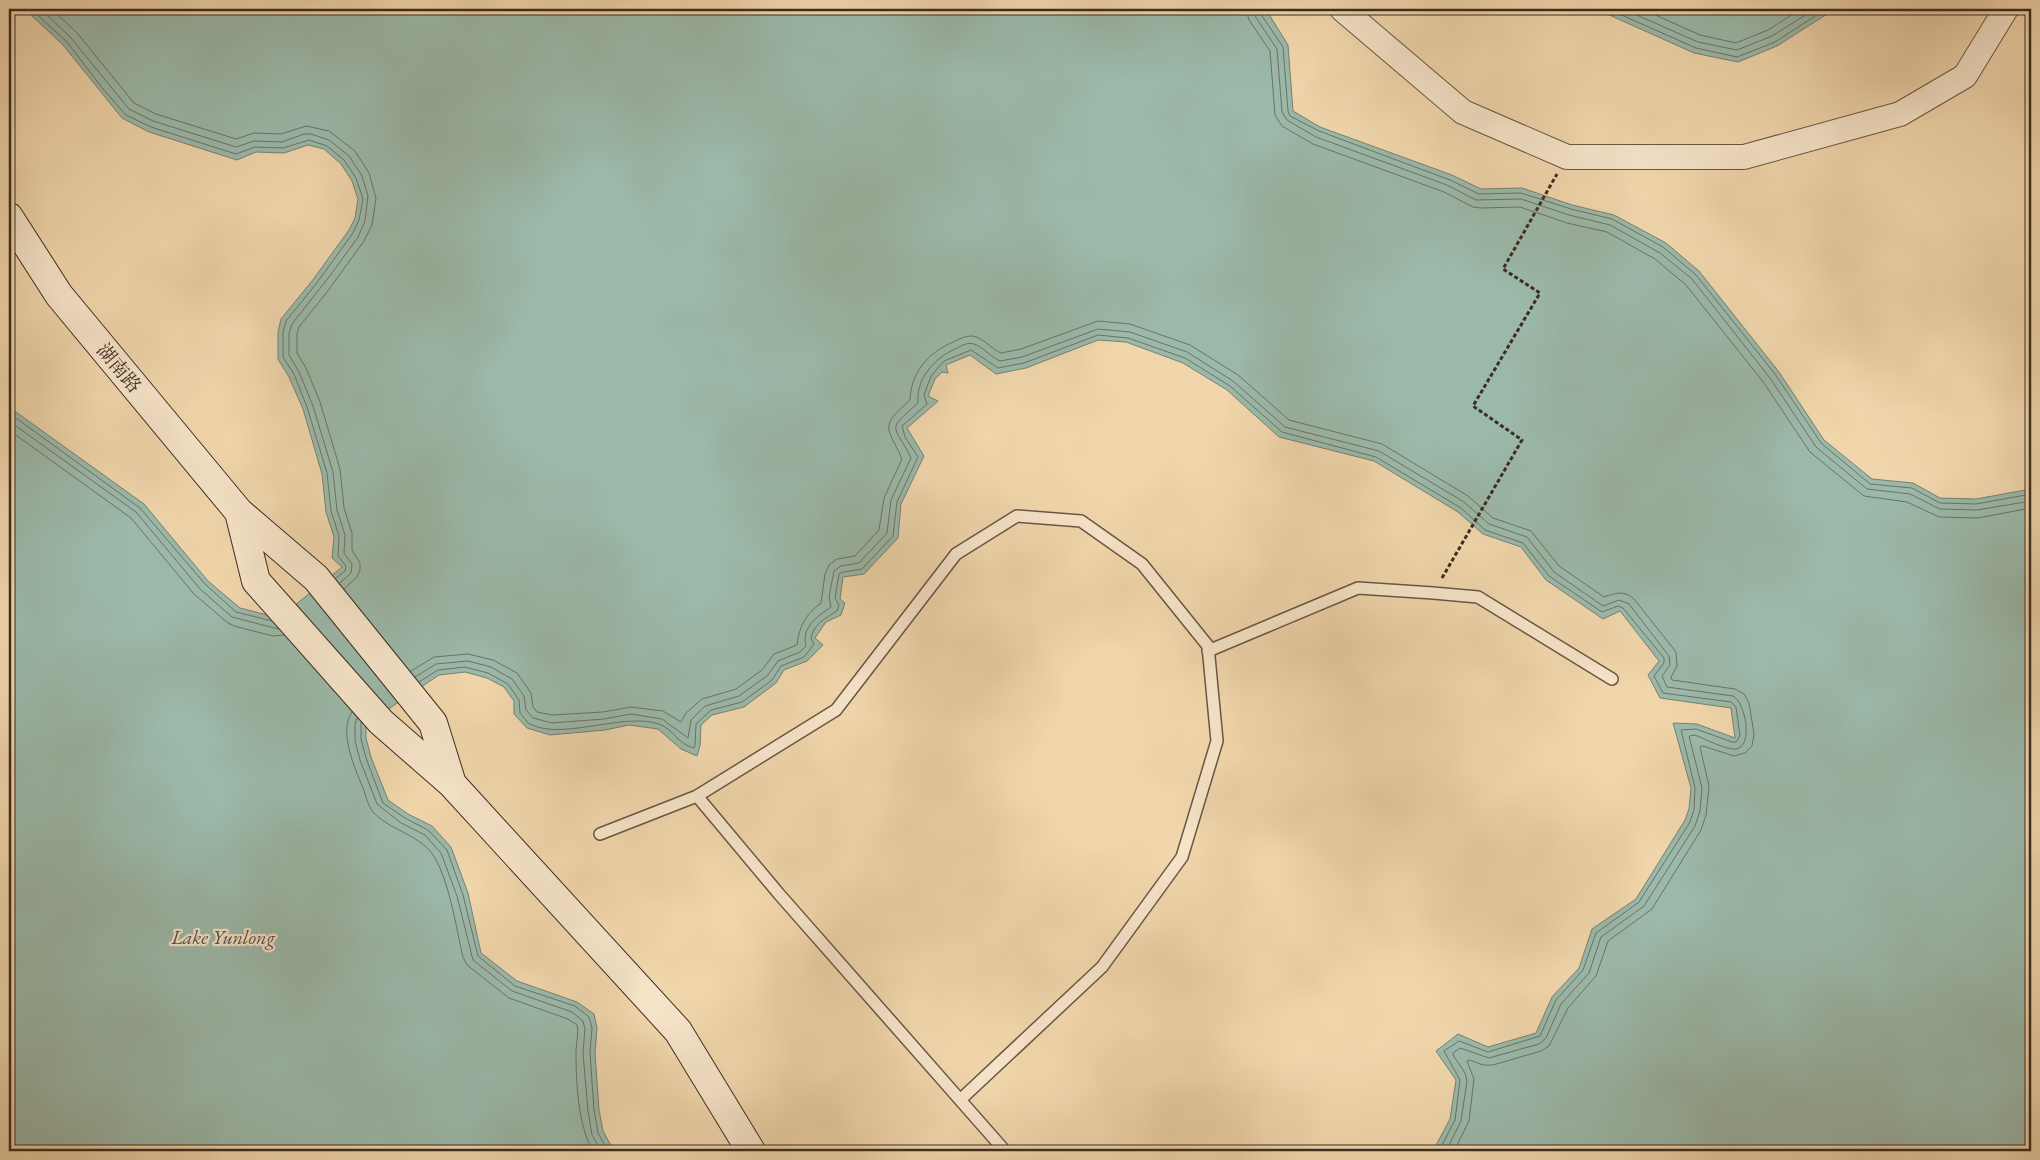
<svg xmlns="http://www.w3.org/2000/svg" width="2040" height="1160" font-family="'EB Garamond','Noto Serif SC',serif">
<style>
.water{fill:#9bb9aa;stroke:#758173}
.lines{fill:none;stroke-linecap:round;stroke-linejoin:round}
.shore{stroke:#6c7266;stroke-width:1}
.lane-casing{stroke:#695644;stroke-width:14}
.street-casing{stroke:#695644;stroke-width:26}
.secondary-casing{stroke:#3c2c21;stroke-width:30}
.path{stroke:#3c2c21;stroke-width:3;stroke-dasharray:4 2.5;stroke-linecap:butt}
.lane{stroke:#f6e4c9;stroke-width:11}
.street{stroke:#f6e4c9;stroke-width:24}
.secondary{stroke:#f6e4c9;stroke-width:28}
.labels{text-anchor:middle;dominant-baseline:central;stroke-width:4.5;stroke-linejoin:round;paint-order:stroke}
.street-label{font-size:19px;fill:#3c2c21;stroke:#f6e4c9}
.water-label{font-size:20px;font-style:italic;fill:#544f43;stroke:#f6e4c9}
</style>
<rect width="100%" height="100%" fill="#f1d6ac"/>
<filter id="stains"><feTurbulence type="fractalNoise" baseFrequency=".004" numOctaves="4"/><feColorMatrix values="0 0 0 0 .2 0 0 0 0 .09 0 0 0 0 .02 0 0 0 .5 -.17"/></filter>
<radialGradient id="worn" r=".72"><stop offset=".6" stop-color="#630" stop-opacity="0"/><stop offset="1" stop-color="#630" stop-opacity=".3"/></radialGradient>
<path class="water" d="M 21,9 L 1263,9 L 1270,16 L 1288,45 L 1293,111 L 1320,127 L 1452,175 L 1481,189 L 1522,188 L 1572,205 L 1614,215 L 1666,243 L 1699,271 L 1779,372 L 1824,440 L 1872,479 L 1913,483 L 1940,498 L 1976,499 L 2031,489 L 2031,1151 L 1433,1151 L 1450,1119 L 1456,1080 L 1436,1051 L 1458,1034 L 1488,1047 L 1536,1033 L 1552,997 L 1579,968 L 1592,929 L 1636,899 L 1685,820 L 1689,809 L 1691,788 L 1673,723 L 1697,724 L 1735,738 L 1731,708 L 1660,698 L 1648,675 L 1659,661 L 1620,611 L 1603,619 L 1546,580 L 1521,547 L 1483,534 L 1458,512 L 1374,461 L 1279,437 L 1227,390 L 1183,363 L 1126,342 L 1098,340 L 1026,368 L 996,374 L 970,355 L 946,365 L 948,373 L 942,372 L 935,379 L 928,396 L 938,401 L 907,428 L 924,456 L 901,504 L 898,538 L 864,574 L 843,577 L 840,599 L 845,603 L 841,615 L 826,622 L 815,638 L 823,645 L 807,661 L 784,670 L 776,683 L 744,707 L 712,715 L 701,725 L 700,746 L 697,756 L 681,749 L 658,729 L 629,725 L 605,730 L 550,735 L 527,728 L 514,714 L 514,701 L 504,687 L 487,678 L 465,672 L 439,675 L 366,724 L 366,738 L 371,757 L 388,800 L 408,814 L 432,826 L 451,847 L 468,893 L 481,953 L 517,981 L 577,1002 L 594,1014 L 597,1028 L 595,1053 L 599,1110 L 603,1131 L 614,1151 L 9,1151 L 9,407 L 144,504 L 208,581 L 240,608 L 279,618 L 342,567 L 332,558 L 334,537 L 326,512 L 322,474 L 303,409 L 289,377 L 278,359 L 278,332 L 281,319 L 312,281 L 349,230 L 355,218 L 358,199 L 352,181 L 341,164 L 324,149 L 308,145 L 284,153 L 256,152 L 237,160 L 149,132 L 122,118 L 63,45 L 30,14 Z
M 1596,9 L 1835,9 L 1777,46 L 1738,62 L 1694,53 Z"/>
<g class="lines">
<path class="shore" d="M 31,9 L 67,42 L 103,89 L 126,115 L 151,127 L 236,154 L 255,147 L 283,148 L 309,140 L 327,146 L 344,160 L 356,178 L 363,199 L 359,220 L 353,233 L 316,284 L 286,321 L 283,332 L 283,357 L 294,374 L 307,407 L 327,473 L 331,511 L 339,536 L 338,556 L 346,566 L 345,571 L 336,578
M 41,9 L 71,38 L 129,109 L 153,121 L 236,147 L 254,141 L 282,142 L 304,134 L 311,134 L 329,140 L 349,156 L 362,176 L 368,196 L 365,221 L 358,237 L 332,273 L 292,324 L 289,333 L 289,355 L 299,372 L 313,406 L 333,472 L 337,510 L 345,535 L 344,553 L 352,564 L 351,573 L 340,583
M 52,9 L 77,33 L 134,103 L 156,114 L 236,139 L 254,133 L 281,134 L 306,126 L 329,131 L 355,151 L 369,173 L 376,198 L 372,225 L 364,241 L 327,292 L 299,327 L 297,334 L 297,353 L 306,368 L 320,402 L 340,469 L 344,508 L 352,533 L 352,550 L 360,563 L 360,570 L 357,577 L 344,589
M 1246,9 L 1249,20 L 1270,51 L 1275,115 L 1282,126 L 1313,144 L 1444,192 L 1473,207 L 1481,208 L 1520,207 L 1567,223 L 1607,232 L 1655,259 L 1686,285 L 1764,383 L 1810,452 L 1864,496 L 1907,502 L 1939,517 L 1978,518 L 2031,508
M 1253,9 L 1255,16 L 1277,49 L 1282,112 L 1287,120 L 1316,137 L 1447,185 L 1476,200 L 1521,199 L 1569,215 L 1610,225 L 1660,253 L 1692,279 L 1770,378 L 1816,447 L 1867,489 L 1910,494 L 1940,509 L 1977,510 L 2031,501
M 1260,9 L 1260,13 L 1283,47 L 1288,111 L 1290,116 L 1319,131 L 1450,180 L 1479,194 L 1521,193 L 1571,209 L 1612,219 L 1663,247 L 1696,275 L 1775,374 L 1821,443 L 1870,484 L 1912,488 L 1940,503 L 1976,504 L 2031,494
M 1608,9 L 1696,48 L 1737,57 L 1775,42 L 1826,9
M 1623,9 L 1698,42 L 1737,50 L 1772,36 L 1815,9
M 1642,9 L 1700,35 L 1736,43 L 1768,30 L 1801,9
M 9,413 L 140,508 L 205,584 L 236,612 L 272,621
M 9,421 L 136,512 L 200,589 L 232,617 L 278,629
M 9,430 L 131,518 L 194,594 L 228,623 L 234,626 L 273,636 L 284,635
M 411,671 L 434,657 L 468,654 L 493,660 L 517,673 L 531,693 L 533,707 L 537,712 L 552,715 L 603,712 L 631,707 L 663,711 L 681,722 L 686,713 L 702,699 L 736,689 L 762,670 L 774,654 L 797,645 C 799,626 806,614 821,603 L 825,574 L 829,565 L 837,559 L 855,556 L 879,530 L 884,498 L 902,459 C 887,425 879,428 910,400 C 911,372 928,353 953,342 C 959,339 965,336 972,336 C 983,337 991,349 1001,353 L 1021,349 L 1098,321 L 1130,324 L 1190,345 L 1238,375 L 1289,420 L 1382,444 L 1468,496 L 1493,518 L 1531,531 L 1559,566 L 1604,597 C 1616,593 1624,590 1634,599 L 1676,652 L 1677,666 L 1671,677 L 1672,680 L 1735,689 L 1744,694 L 1749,703 L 1754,734 L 1752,746 L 1745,753 L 1734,756 L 1703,746 L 1700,747 L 1709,786 L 1706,815 L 1701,830 L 1652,909 L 1608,941 L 1596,976 L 1568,1008 L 1549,1046 L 1541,1051 L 1493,1065 L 1483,1065 L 1470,1060 L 1467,1061 L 1474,1079 L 1469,1121 L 1454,1151
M 415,677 L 436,664 L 468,661 L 491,667 L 512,679 L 524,696 L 526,710 L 533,718 L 552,723 L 604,719 L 631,714 L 662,719 L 688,738 L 691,720 L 705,706 L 739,696 L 768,675 L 778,661 L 800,652 L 806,646 C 801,627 818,616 831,607 L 829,597 L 834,571 L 841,566 L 859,563 L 887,533 L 891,500 L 911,458 C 894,423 885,432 918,403 C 916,378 934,359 955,349 C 961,346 967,342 974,344 C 983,347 991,357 1000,361 L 1022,357 L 1098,329 L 1130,332 L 1187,352 L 1233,381 L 1285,427 L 1379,451 L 1464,502 L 1489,524 L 1527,537 L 1554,572 L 1603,606 L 1619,600 L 1629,604 L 1669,656 L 1670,665 L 1662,676 L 1667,687 L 1733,696 C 1745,702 1754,746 1736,749 C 1726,750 1705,739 1695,735 L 1689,736 L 1702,788 L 1700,811 L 1695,826 L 1644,906 L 1601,937 L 1589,973 L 1561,1004 L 1546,1038 L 1539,1044 L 1489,1058 L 1460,1048 L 1453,1053 L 1453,1055 L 1465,1073 L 1467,1081 L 1461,1121 L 1446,1151
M 419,682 L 438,670 L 465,667 L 488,673 L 508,684 L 519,700 L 520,713 C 523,716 526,722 530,724 C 562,741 623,712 659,724 C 673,729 679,745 694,748 L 695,745 L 696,724 L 711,710 L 742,702 L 772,680 L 781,666 L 804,657 L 814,644 L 811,639 C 813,624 826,618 837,611 L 839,605 L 835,598 L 839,574 L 843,572 L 862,569 L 893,536 L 897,502 L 918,457 L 905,437 L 902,426 L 927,404 L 924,395 L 931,376 L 944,361 L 971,350 L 998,368 L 1024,363 L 1098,335 L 1128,338 L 1185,358 L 1230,386 L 1282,432 L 1376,457 L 1461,508 L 1485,530 L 1523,543 L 1549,576 L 1602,612 L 1618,606 L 1623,608 L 1664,658 L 1664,663 L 1654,676 L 1663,693 L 1731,702 L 1736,707 L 1740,736 L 1736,742 L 1732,742 L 1696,729 L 1681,730 L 1695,788 L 1694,810 L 1690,822 L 1639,902 L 1596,933 L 1583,970 L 1556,1000 L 1540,1036 L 1488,1052 L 1459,1041 L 1444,1051 L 1460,1080 L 1455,1120 L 1439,1151
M 352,712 C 338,731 355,769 363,788 C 366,796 368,807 374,813 C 391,831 422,835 435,858 C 450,884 456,928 463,957 L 467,965 L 509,998 L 568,1019 L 577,1025 C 579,1034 576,1044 576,1052 C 576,1082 578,1126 593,1151
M 357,718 L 355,725 L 355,741 L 360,760 L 377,804 L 401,823 L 425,835 L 441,853 L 457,896 L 473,960 L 512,991 L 572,1012 L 583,1021 L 585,1029 L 583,1053 L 588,1111 L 592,1135 L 601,1151
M 361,722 L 361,739 L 366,758 L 383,803 L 405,818 L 428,830 L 447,850 L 463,895 L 478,956 L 515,986 L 575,1006 L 589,1017 L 592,1028 L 590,1053 L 594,1110 L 598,1133 L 608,1151"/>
<defs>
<path id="lane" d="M 1208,651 L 1358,588 L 1433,593 L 1478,597 L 1612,679
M 697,796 L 836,710 L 956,554 L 1017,516 L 1081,521 L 1142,564 L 1208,646 L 1217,741 L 1182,857 L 1102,967 L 960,1100
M 600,834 L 697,796 L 779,894 L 1005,1151"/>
<path id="street" d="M 1342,9 L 1463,112 L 1567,157 L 1744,157 L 1900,114 L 1965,76 L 2006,9"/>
<path id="secondary" d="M 9,217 L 59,295 L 239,512 L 316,578 L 433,723 L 452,784
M 239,512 L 256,581 L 381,722 L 452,784 L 678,1031 L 751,1151"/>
</defs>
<use href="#lane" class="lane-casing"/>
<use href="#street" class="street-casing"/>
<use href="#secondary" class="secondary-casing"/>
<path class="path" d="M 1442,578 L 1522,440 L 1473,406 L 1540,293 L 1503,269 L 1557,174"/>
<use href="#lane" class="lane"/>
<use href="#street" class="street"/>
<use href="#secondary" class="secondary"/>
</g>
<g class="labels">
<g class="street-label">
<text transform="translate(119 368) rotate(50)">湖南路</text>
</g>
<g class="water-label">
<text x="223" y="937">Lake Yunlong</text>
</g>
</g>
<rect width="2040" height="1160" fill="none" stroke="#f1d6ac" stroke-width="30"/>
<rect x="10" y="10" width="2020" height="1140" fill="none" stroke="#3c2c21" stroke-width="2.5"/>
<rect x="15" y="15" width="2010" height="1130" fill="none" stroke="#3c2c21"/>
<rect width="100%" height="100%" filter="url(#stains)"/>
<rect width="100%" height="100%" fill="url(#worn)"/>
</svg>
